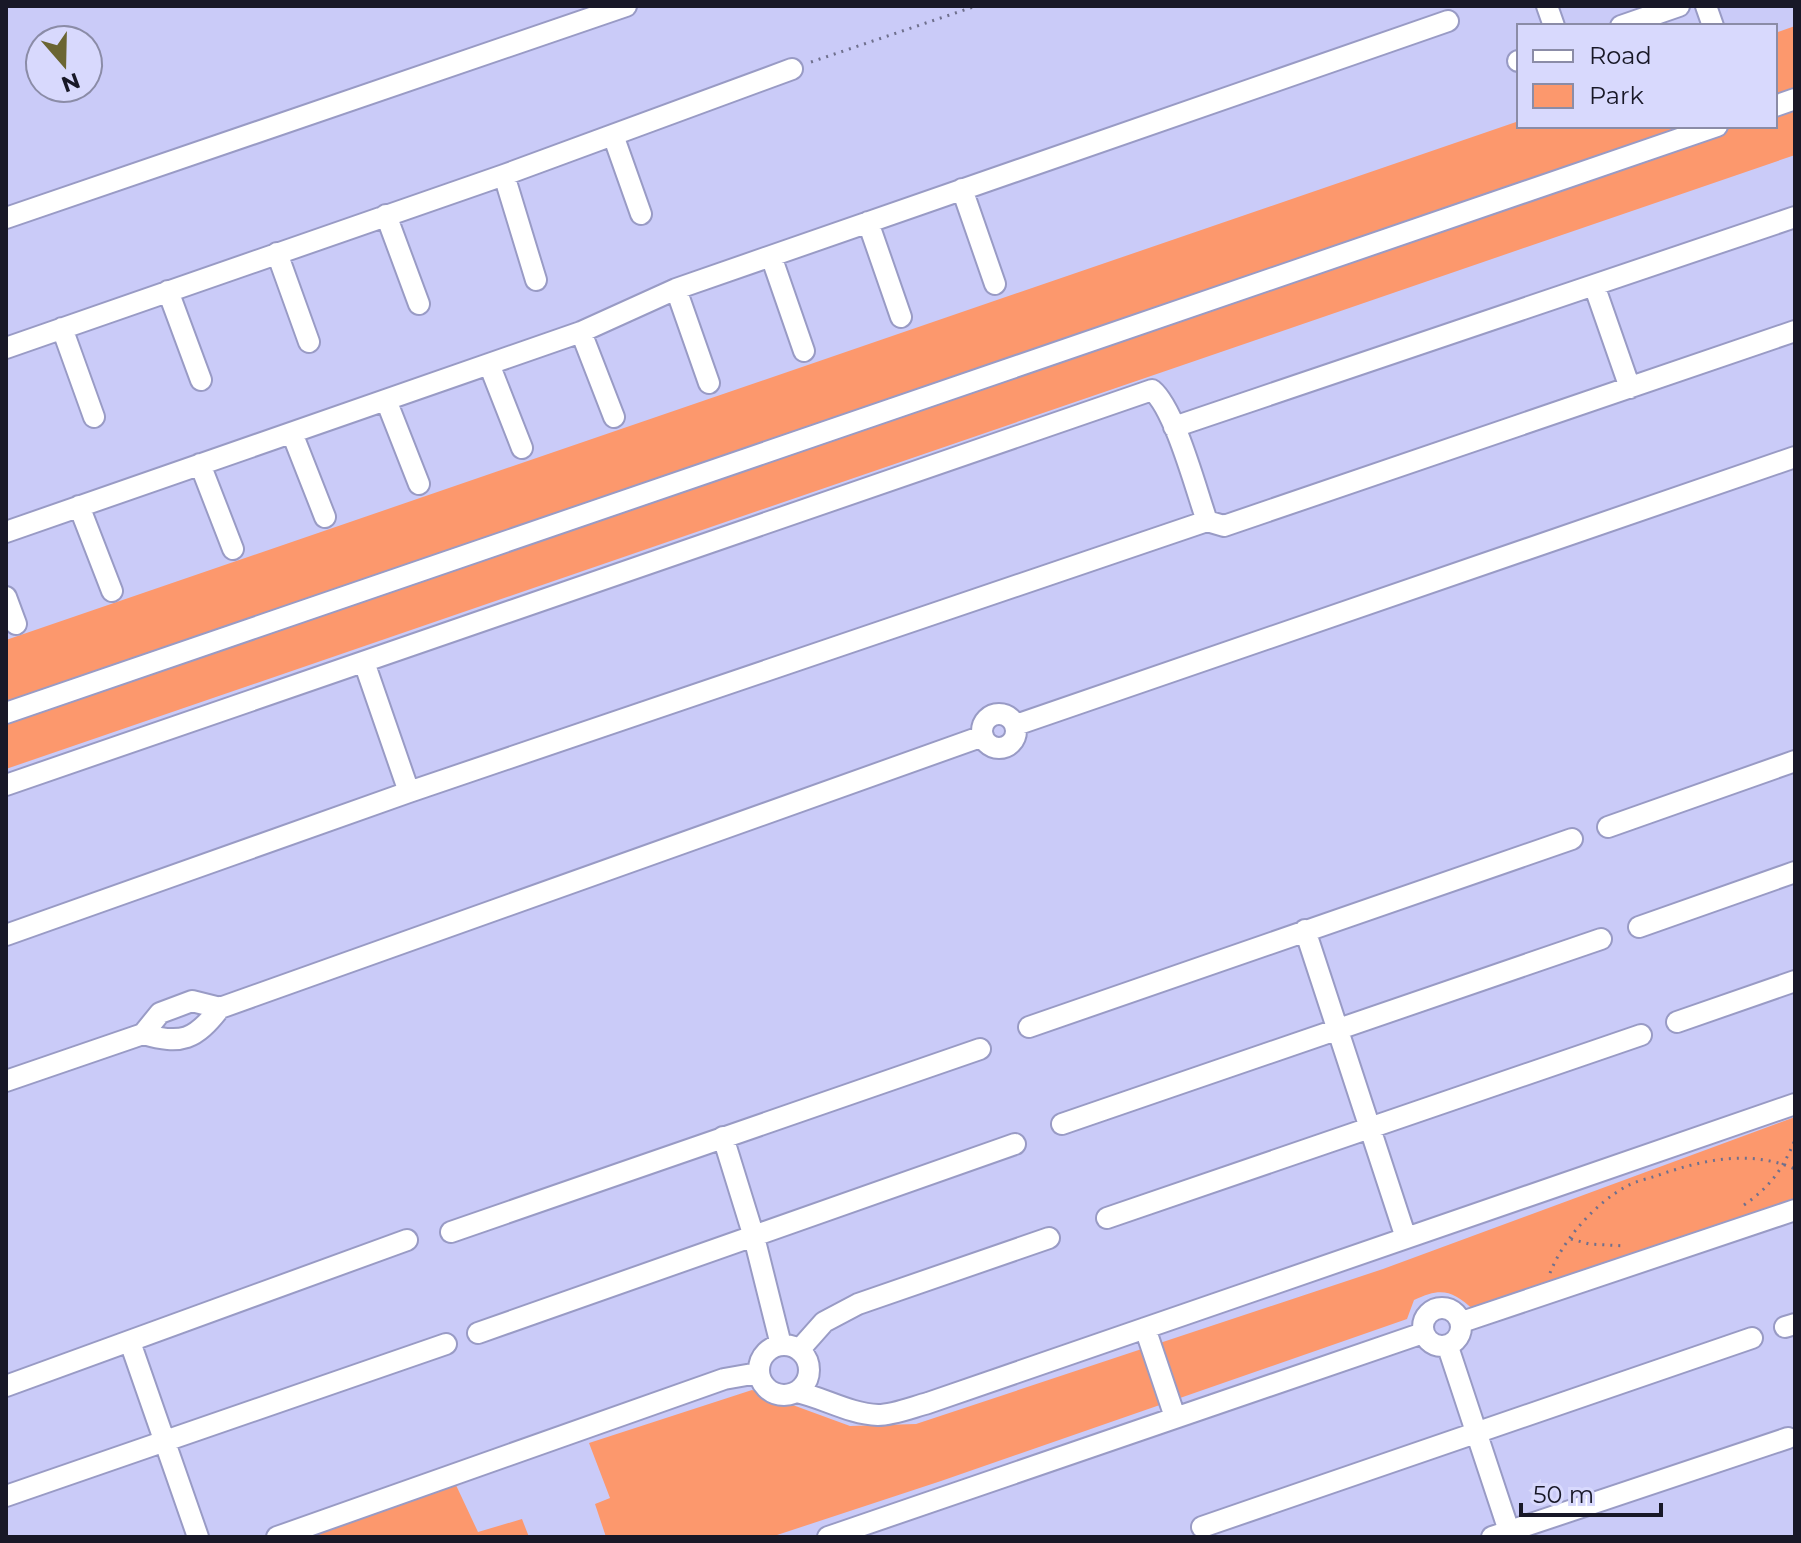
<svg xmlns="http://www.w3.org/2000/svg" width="1801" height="1543" font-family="Montserrat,sans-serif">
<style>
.green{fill:#fc986d}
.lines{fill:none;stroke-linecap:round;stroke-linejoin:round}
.minor-casing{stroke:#999bc5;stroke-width:24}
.path{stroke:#6f708d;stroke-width:3;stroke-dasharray:2 6;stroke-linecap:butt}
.minor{stroke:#fff;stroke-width:20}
</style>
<rect width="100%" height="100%" fill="#cacbf8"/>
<path class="green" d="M 1795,26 L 1795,155 L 6,769 L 6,640 L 1519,121 L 1519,126 L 1775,126 L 1775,33 Z
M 1795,1117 L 1795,1198 L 1474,1310 C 1452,1290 1441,1287 1414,1300 L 1407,1319 L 941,1481 L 771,1537 L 606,1537 L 595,1504 L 610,1498 L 589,1443 L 752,1390 L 850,1426 L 916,1424 L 1383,1269 Z
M 455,1483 L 478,1532 L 522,1519 L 529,1537 L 306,1537 Z"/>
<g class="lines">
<defs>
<path id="minor" d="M 1547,6 L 1554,26
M 1706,6 L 1713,26
M 1621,26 L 1679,6
M 1518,61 L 1519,61
M 1775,106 L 1795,99
M 613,135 L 641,214
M 504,175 L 536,280
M 962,189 L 995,284
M 386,215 L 419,304
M 6,218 L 626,6
M 868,222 L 901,317
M 277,253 L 309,342
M 771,256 L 804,351
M 1594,285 L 1630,388
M 676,289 L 709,383
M 168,291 L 201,380
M 62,328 L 94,417
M 581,332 L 614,417
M 6,348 L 504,175 L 792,69
M 489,364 L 522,448
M 386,400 L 419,484
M 1174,427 L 1795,217
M 292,433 L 325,517
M 200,464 L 233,549
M 79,506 L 112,591
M 6,532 L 581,332 L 676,289 L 1448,21
M 6,597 L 16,624
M 364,662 L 409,792
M 6,713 L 1717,126
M982 731a17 17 0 1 1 34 0a17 17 0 1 1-34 0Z
M 1016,725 L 1795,457
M 6,785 L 1152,390 C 1175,409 1196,490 1207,521
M 1608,827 L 1795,761
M 1639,927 L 1795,872
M 1305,930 L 1406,1238
M 6,935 L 409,792 L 1207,521 L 1224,526 L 1795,331
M 1677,1022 L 1795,981
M 1029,1027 L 1572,839
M 143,1034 C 182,1045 195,1040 220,1008
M 6,1081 L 143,1034 L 160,1013 L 192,1001 L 220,1008 L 983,736
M 1062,1124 L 1601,939
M 723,1137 L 754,1237 L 781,1345
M 1107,1218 L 1641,1035
M 451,1232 L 980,1049
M1423 1327a19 19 0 1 1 38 0a19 19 0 1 1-38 0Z
M 1462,1322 L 1795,1210
M 1785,1327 L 1795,1324
M 1145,1328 L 1175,1417
M 478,1333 L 1015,1144
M 130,1342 L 198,1537
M759 1370a25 25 0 1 1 50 0a25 25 0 1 1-50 0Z
M 1448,1347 L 1509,1531
M 800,1349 L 824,1322 L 858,1304 L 1049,1238
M 6,1386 L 407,1240
M 797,1392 C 824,1398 850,1414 878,1415 C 893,1415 913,1407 928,1403 L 1795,1104
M 6,1496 L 446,1344
M 1202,1527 L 1752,1338
M 277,1537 L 724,1379 L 758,1373
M 828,1537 L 1423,1333
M 1492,1537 L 1788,1438"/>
</defs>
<use href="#minor" class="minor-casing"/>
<path class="path" d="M 811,62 L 976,6
M 1744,1205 C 1771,1186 1782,1170 1795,1140
M 1571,1239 L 1589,1244 L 1626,1246
M 1550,1273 C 1563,1240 1595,1203 1627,1186 C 1636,1181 1647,1179 1656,1176 C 1701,1160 1750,1149 1795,1169"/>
<use href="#minor" class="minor"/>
</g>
<rect width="1801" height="1543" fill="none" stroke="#181827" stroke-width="16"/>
<rect x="1517" y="24" width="260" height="104" fill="#d8d9fd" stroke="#8b8ca7" stroke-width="2"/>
<rect x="1533" y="50" width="40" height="12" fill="#ffffff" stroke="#8b8ca7" stroke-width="2"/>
<text x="1589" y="64" font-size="24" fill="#181827">Road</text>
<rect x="1533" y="84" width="40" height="24" fill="#fc986d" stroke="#8b8ca7" stroke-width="2"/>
<text x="1589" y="104" font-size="24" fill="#181827">Park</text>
<g transform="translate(64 64) rotate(160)"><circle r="38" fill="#d8d9fd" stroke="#8b8ca7" stroke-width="2"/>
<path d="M0-6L14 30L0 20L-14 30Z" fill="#6b6532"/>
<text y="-12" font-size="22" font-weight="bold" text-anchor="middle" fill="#181827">N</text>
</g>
<path d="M1521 1503v12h140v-12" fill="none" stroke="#181827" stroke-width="4"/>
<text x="1533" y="1503" font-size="24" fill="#181827" stroke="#d8d9fd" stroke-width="6" paint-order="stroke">50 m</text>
</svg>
